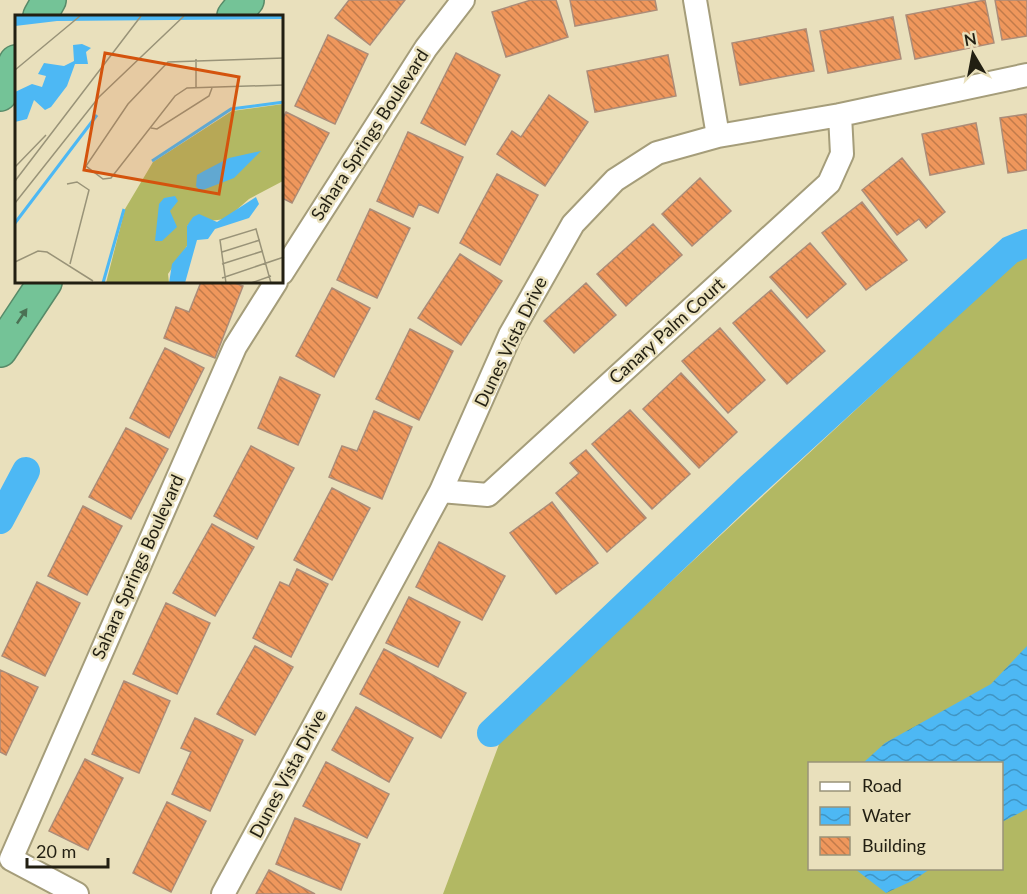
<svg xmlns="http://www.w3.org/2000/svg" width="1027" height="894" viewBox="0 0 1027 894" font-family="Lato,sans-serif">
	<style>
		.grass { fill: #b2b863; fill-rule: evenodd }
		.water { fill: url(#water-waves) }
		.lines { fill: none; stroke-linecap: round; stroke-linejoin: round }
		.canal { stroke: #4db8f4; stroke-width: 28 }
		.building { fill: url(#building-back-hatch); stroke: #ac8c78; stroke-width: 1.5 }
		.minor-casing { stroke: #a59d7a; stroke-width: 26 }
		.motorway-casing { stroke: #578a68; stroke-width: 36 }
		.minor { stroke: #fff; stroke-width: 22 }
		.motorway { stroke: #74c397; stroke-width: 33 }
		.oneway { fill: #4b7154 }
		.labels { text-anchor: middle; stroke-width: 5; stroke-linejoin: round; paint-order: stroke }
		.street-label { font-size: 18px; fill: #221f12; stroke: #e9e0bc }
		.inset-river { fill: none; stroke: #4db8f4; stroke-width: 3 }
		.inset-road { fill: none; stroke: #999378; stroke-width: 1.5 }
		.view { fill: #d4530d; fill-opacity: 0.15; stroke: #d4530d; stroke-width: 3 }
		.inset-edge { fill: none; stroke: #221f12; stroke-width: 3 }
	</style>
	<defs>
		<pattern id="water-waves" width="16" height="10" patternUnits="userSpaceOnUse" patternTransform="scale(1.5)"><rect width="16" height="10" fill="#4db8f4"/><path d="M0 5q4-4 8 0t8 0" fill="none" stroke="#4095c4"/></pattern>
		<pattern id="building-back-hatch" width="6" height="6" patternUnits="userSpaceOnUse" patternTransform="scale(1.5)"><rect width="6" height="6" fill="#ef975c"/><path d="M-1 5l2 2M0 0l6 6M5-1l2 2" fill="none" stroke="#c17b4b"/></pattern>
	</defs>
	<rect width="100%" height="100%" fill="#e9e0bc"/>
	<!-- grass -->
	<path class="grass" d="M1027,257V894H443L501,739L1015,262ZM810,764H1002V868H810Z"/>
	<!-- water -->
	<path class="water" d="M1027,646V809L1002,822V764L863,763L885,743L991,684Z
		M855,869H930L914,880L886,893Z"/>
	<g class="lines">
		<!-- canal -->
		<path class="canal" d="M0,520L26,471
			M491,733L750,487L1010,250L1027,243"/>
	</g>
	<!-- building -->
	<path class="building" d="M349,0H405L370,45L335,18Z
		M531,0H556L568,37L506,57L492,12Z
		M570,0H655L657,10L575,26Z
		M985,0L994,43L915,59L906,15Z
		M995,0H1027V36L1002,40Z
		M893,17L901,59L828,73L820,31Z
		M806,29L814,71L740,85L732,43Z
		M328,35L368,54L335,124L295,106Z
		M456,53L500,75L465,145L421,123Z
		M668,55L676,96L595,112L587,71Z
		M549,95L588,122L545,186L497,154L512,131L521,137Z
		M286,112L329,133L292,203L282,198V120Z
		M1027,114V170L1008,173L1000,118Z
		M976,123L984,164L930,175L922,134Z
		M408,132L463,157L438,213L419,204L413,217L377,201Z
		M902,158L945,212L926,228L919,219L897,235L862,190Z
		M497,174L538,195L500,265L460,243Z
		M700,178L731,211L692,246L662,214Z
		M862,202L907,260L866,290L822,233Z
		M370,209L410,228L377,298L337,280Z
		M653,224L682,255L626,306L597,274Z
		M810,243L846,284L807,318L770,277Z
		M460,254L502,281L461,345L418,318Z
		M201,282H232L243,286L215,358L164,338L176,307L189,312Z
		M586,283L616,315L574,353L544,321Z
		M332,288L370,308L334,377L296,356Z
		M771,290L825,351L787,384L733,323Z
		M720,328L765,380L728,413L682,361Z
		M410,329L453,351L419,420L376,399Z
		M165,348L204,368L169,438L130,418Z
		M681,373L737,432L699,468L643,409Z
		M280,377L320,395L298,445L258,428Z
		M630,410L690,474L652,509L592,444Z
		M374,411L412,427L382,499L329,477L342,446L357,451Z
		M126,428L168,449L131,519L89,497Z
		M251,446L294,468L257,539L214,516Z
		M586,450L646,518L607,552L556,493L579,473L570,463Z
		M332,488L370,508L332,580L294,560Z
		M552,502L598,563L556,594L510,533Z
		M83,506L122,526L87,595L48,576Z
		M212,524L254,547L215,616L173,593Z
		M439,542L505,576L482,620L416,587Z
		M297,569L328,584L291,657L253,638L280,582L289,586Z
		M37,582L80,603L45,676L2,656Z
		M409,597L460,622L438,667L386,643Z
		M166,603L210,623L177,694L133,674Z
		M255,646L293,667L255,735L217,714Z
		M384,649L466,693L441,738L360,694Z
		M0,670L38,687L6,755L0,752Z
		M124,681L170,701L139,773L92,754Z
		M356,707L413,738L389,782L332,750Z
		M195,718L243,740L210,811L172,794L191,752L181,748Z
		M85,759L123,778L88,850L49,831Z
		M326,762L389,794L367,838L303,806Z
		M167,802L206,821L171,892L133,873Z
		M295,818L360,844L341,890L276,864Z
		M269,870L315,894H256Z"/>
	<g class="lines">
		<!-- minor casing -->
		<g class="minor-casing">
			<path id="minor" d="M695,0L718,136
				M282,273L426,48L463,0
				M441,491L488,495L829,183L842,154L840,115
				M77,894L11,859L235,347L276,282
				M223,894L441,491L510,335L573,224L615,180L657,153L718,136L840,115L1027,75"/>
		</g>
		<!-- motorway casing -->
		<g class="motorway-casing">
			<path id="motorway" d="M40,16L49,0
				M234,16L247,0
				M0,94L16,62
				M0,350L45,282"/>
		</g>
		<!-- minor -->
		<use href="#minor" class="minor"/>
		<!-- motorway -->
		<use href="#motorway" class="motorway"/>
	</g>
	<!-- one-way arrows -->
	<defs><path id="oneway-solid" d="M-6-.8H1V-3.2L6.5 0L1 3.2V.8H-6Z" transform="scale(1.5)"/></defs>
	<use class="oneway" href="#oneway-solid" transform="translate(22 316) rotate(-56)"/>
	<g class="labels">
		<!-- street labels -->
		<g class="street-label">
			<text transform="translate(370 135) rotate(-57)" y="6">Sahara Springs Boulevard</text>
			<text transform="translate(667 331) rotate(-42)" y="6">Canary Palm Court</text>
			<text transform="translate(511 342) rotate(-64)" y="6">Dunes Vista Drive</text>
			<text transform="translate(138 567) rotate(-66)" y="6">Sahara Springs Boulevard</text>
			<text transform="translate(288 774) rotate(-62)" y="6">Dunes Vista Drive</text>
		</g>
	</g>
	<!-- overview -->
	<g transform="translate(15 15)">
		<rect width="268" height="268" fill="#e9e0bc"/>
		<path d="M268,89V166L234,184L211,204L194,206L187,201L172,211V231L153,259L154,268H91L110,194L138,147L217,96Z" fill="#b2b863"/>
		<path d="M0,1H268L269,4L42,6L0,11ZM67,29L76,33L71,37L73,49H60L52,71L36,92L30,95L19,85L12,104L0,107V77L17,69L27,72L31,61L23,59L29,48L49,51L59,46L58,30ZM246,136L219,163L185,176L181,171L182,160L189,156L214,143ZM160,181L163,186L155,196L162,212L147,226H140L144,189L149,183ZM241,182L244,189L234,203L200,214L193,224L182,225L170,268H154L157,249L172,231V211L178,202L184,199L202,207Z" fill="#4db8f4"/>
		<path class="inset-river" d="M137,146L216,94L269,87M0,208L82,100M88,268L109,194"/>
		<path class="inset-road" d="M269,43L153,47L113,89L71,151L88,164L96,163L160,81L172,73L269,70M0,55L65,1M181,73V44M136,113L142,114L194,81L197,73M0,152L31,120M0,166L126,1M52,169L62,167L74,175L55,249M0,188L84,82L169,1M207,237L245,225M0,247L23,236L32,237L78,266M207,249L248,236M207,263L269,242M211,268L205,225L241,214L256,268M236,268L256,261"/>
		<path class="view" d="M90,38L224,62L204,179L69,155Z"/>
		<rect width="268" height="268" class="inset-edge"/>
	</g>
	<!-- legend -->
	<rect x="808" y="762" width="195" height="108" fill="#e9e0bc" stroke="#999378" stroke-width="1.5"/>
	<rect x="820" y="782" width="30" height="9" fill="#ffffff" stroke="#999378" stroke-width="1.5"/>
	<text x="862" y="792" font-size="18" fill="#221f12">Road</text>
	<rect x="820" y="807" width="30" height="18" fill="url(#water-waves)" stroke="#999378" stroke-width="1.5"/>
	<text x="862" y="822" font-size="18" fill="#221f12">Water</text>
	<rect x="820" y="837" width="30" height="18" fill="url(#building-back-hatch)" stroke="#999378" stroke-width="1.5"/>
	<text x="862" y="852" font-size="18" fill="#221f12">Building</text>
	<!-- north arrow -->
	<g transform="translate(973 54) rotate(350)" stroke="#e9e0bc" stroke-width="4.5" paint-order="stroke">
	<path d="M0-4.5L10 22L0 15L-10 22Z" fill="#221f12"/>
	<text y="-9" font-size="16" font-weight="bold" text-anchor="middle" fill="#221f12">N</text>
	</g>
	<!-- scale -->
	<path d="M27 858v9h81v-9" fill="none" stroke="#221f12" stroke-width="3"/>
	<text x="36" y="858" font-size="18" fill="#221f12" stroke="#e9e0bc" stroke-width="4.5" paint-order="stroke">20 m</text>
</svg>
